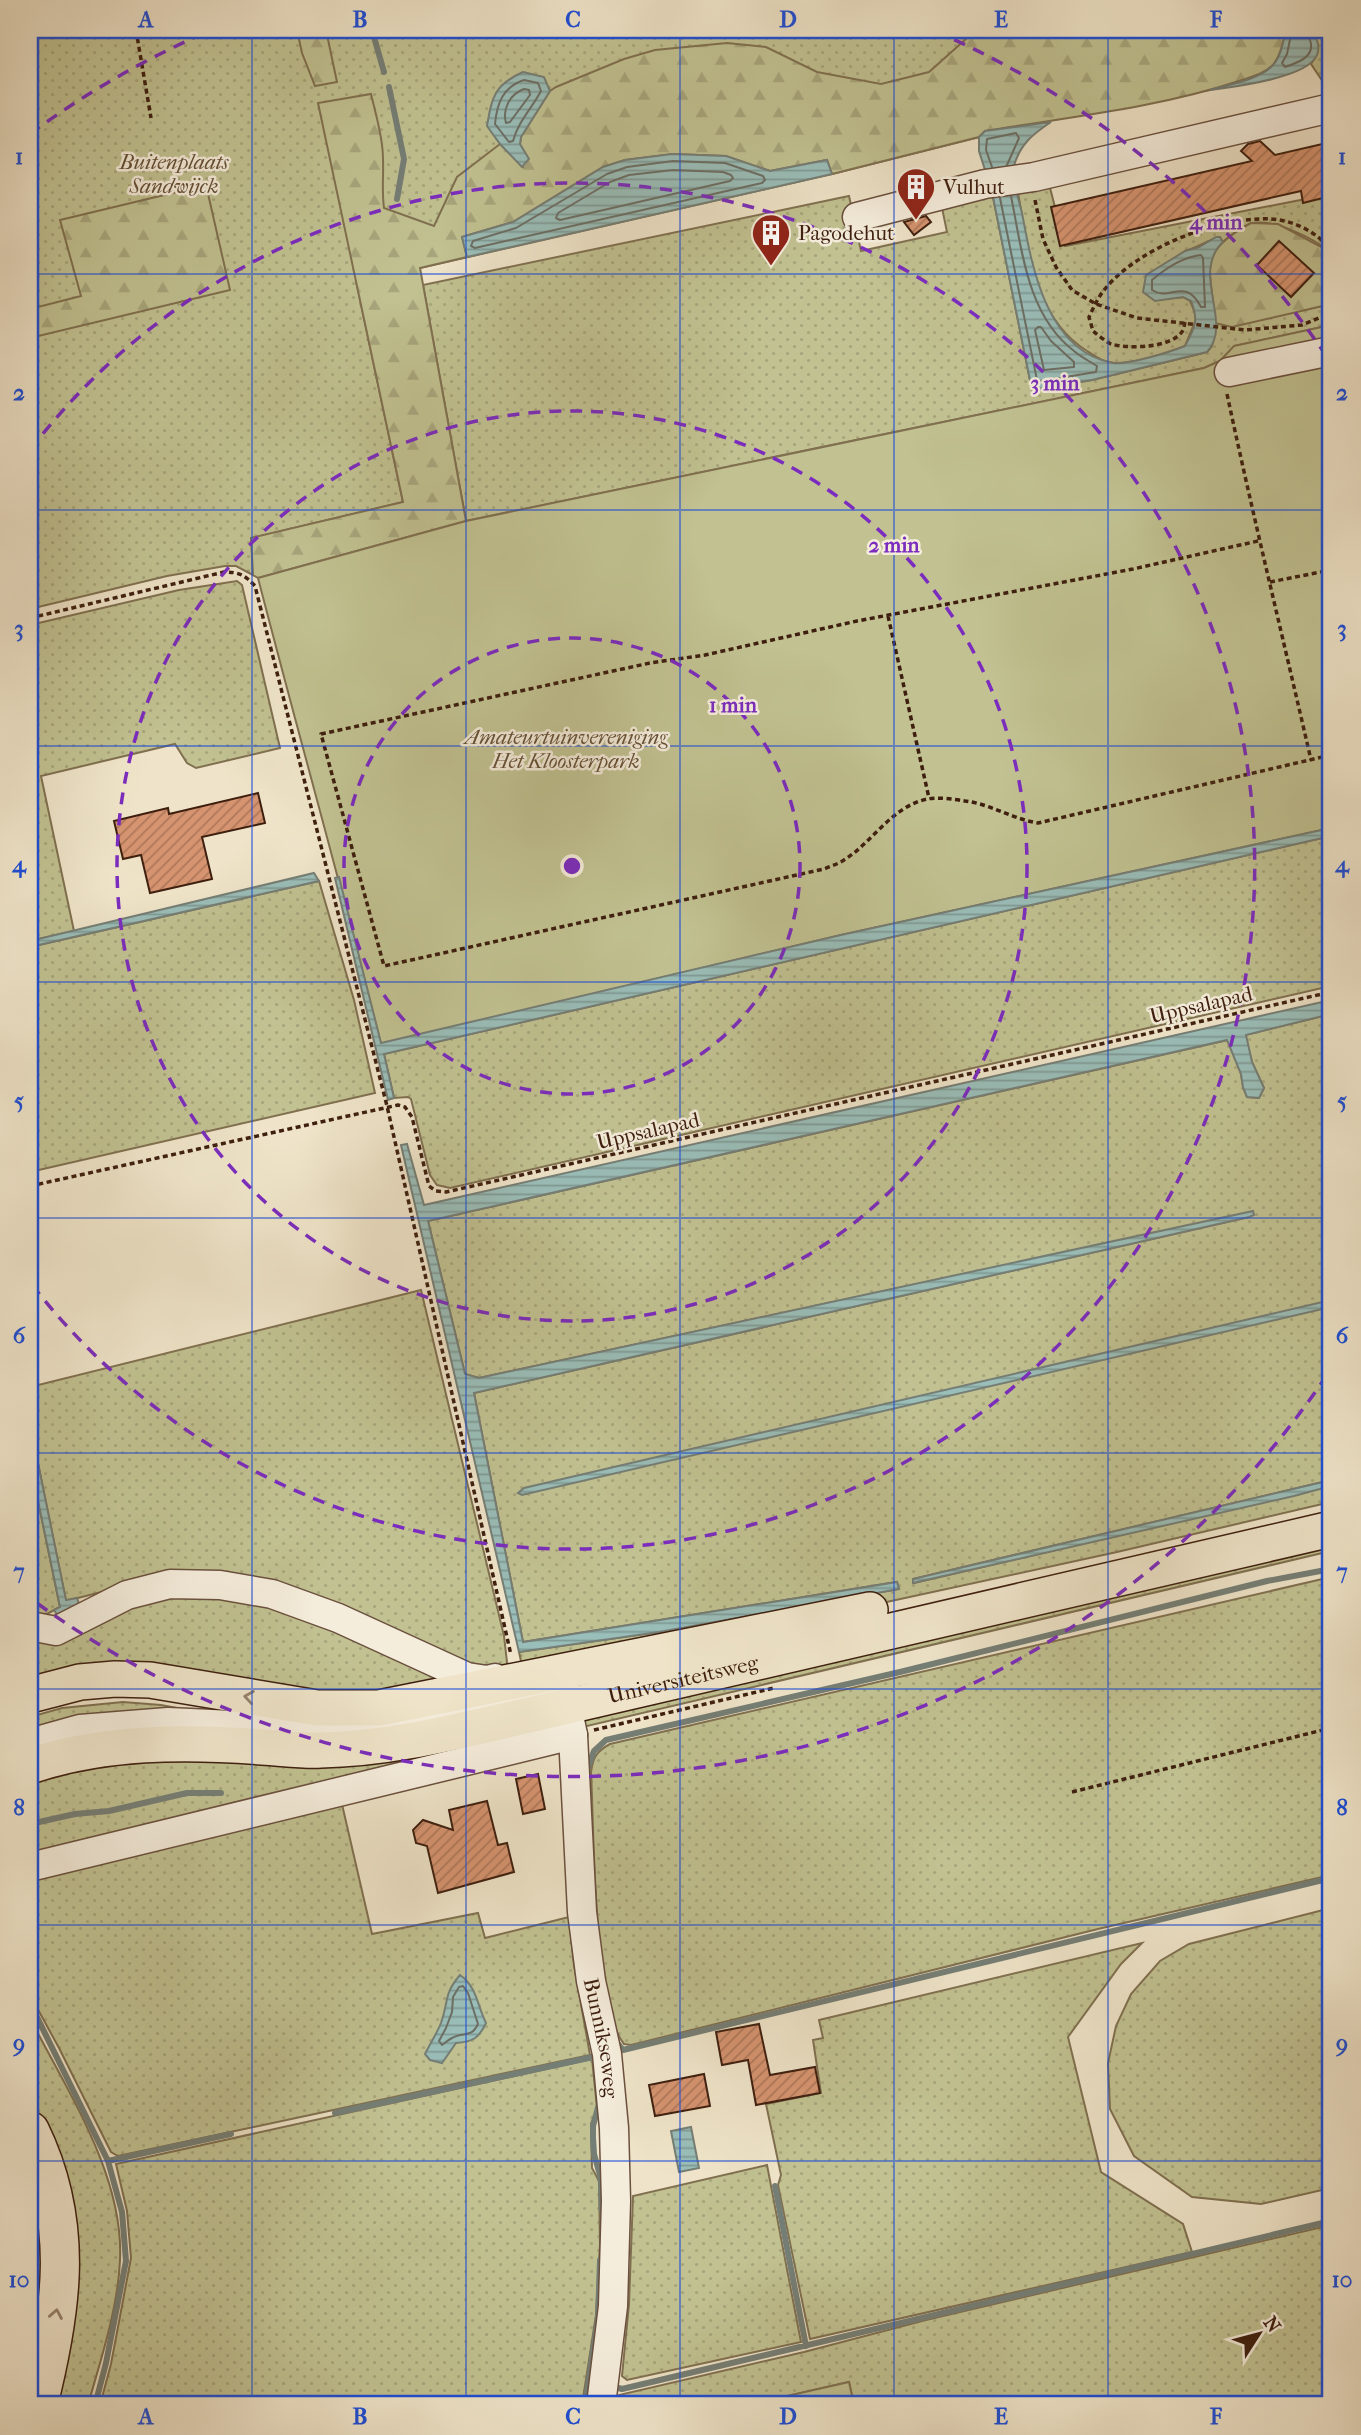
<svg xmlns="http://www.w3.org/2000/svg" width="1361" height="2435" viewBox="0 0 1361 2435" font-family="'IM FELL French Canon',serif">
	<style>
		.grass { fill: url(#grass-dots); stroke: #807050; stroke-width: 2 }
		.forest { fill: url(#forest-firs); stroke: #807050; stroke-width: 2 }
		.garden { fill: #c1c191; stroke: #807050; stroke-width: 2 }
		.water { fill: url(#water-rules); stroke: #757e75; stroke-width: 2 }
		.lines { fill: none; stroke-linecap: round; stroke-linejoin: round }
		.shore { stroke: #6c6e64; stroke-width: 2 }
		.stream { stroke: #757e75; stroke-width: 6 }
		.building { fill: url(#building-hatch); stroke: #3e1f0f; stroke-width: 2 }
		.minor-casing { stroke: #6a503e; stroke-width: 31 }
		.major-casing { stroke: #3e1f0f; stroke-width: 38 }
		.highway-casing { stroke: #3e1f0f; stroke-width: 41 }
		.path { stroke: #3e1f0f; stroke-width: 3.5; stroke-dasharray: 5 3.5; stroke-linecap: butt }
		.minor { stroke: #f5eddc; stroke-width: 28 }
		.major { stroke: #efe4c9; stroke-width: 35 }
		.highway { stroke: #efe4c9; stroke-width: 38 }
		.oneway { stroke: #96826c }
		.grid { fill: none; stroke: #1d4ed8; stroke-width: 2; stroke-opacity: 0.55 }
		.ring { fill: none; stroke: #7b2cbf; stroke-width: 3.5; stroke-dasharray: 12 9 }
		.labels { text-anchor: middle; stroke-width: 5; stroke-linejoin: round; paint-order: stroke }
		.park-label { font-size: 21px; font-style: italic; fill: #655036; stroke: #f5eddc }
		.poi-label { font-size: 21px; fill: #3e1f0f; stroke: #f5eddc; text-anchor: start }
		.street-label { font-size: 21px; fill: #3e1f0f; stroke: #f5eddc }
		.centre { fill: #7b2cbf; stroke: #f5eddc; stroke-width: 3.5 }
		.ring-label { font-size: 21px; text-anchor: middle; font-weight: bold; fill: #7b2cbf; stroke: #f5eddc; stroke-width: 5; stroke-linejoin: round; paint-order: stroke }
		.neatline { fill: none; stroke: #1d4ed8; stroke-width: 2.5 }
		.grid-label { font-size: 23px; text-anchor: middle; font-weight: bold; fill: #1d4ed8 }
	</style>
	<defs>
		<pattern id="grass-dots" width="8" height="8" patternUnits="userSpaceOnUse" patternTransform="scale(1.75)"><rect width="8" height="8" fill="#c1c191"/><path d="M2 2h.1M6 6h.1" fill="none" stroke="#a7a57c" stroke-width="1.8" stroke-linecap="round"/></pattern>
		<pattern id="forest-firs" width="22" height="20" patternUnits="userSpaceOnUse" patternTransform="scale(1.75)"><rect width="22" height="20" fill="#c1c191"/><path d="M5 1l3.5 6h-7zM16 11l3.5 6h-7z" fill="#a7a57c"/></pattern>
		<pattern id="water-rules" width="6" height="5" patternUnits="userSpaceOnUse" patternTransform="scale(1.75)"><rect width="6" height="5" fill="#9abeb9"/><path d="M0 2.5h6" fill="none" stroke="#7f9a95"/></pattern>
		<pattern id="building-hatch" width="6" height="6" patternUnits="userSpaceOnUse" patternTransform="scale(1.75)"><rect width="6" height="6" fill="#d69470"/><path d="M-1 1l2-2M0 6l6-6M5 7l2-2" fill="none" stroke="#af785a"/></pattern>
	</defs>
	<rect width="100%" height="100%" fill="#efe4c9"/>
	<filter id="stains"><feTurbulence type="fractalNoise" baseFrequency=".00286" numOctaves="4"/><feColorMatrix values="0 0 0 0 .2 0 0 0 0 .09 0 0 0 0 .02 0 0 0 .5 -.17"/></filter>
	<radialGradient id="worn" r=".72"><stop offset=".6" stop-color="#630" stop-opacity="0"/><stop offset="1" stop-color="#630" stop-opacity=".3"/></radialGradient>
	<!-- grass -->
	<path class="grass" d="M30,30H1286L1210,90L985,131L979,137L832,174L420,268L356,281L403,502L252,538L253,575L236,566H225L167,576L30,609Z
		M1311,30H1331V94L1311,64C1320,50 1319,43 1311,30Z
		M1048,180L1065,246L1331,194V253C1315,239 1272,217 1250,224C1240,227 1231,235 1223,242L1220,238C1211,238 1197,248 1185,251L1173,298L1183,297L1190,301L1197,317L1185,346C1167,353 1137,363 1117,363C1106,364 1096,357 1087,351C1032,317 1028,245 1017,187Z
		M992,192L1032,390L1092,380L1207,352L1212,346L1215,323L1233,326L1331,304V325L1235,346L1220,361L1204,368L466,521L423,285L849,196L861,251L947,232L941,203Z
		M237,581L242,585L280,748L196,768L187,763L175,744L41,776L74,931L30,941V625L179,590Z
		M1331,836V986L450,1188L437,1185L430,1175L411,1099L408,1097L394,1098L384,1054Z
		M319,881L354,1000L375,1093L30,1172V947Z
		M1331,1014V1480L913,1579L914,1583L1331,1486V1502L1117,1552L822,1616L523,1670L519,1652L659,1632L899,1589L897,1582L523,1642L474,1393L1249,1217L1253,1215V1212L479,1378L465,1374L428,1221L1228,1040L1241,1074L1243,1087L1247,1097L1259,1098L1264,1088L1252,1062L1245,1035Z
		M421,1290L504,1636L508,1671L493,1673L339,1609L125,1586L66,1601L30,1424V1387Z
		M30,1462L60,1607L30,1623Z
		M1331,1534V1551L583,1727L586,1717Z
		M1331,1577V1875L1098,1929L631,2045L624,2044C593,2007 594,1827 591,1772C593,1757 597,1751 610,1744Z
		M196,1593L284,1608L450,1677L383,1696L30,1681V1639L131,1604Z
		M123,1702L161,1705L219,1716L30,1737V1717L62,1708Z
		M554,1725L30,1858V1782L132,1759Z
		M341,1800L372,1934L478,1913L485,1938L569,1917L574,1965L590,2055L118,2156L111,2152L59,2048L30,1995V1876Z
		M1331,1908V2188L1261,2204L1192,2197L1134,2156L1110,2109L1108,2063L1116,2026L1131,1994L1160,1961L1189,1944Z
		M1142,1943L1121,1964L1068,2037L1101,2172L1183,2224L1192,2252L810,2339L778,2185L781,2175L766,2104L821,2093L813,2040L823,2038L819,2020Z
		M30,2018C67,2091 124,2175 120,2260C118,2309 101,2358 88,2405H54L56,2153L30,2095Z
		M592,2059L597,2108L591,2124L592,2168L599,2181L600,2244L596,2315L582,2405H100L111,2364L131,2258L127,2211L116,2164Z
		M30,2164L50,2245L30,2404Z
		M767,2165L801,2342L627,2380L622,2376L629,2304L633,2196Z
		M1331,2225V2405H854L849,2382L748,2405H615L619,2395L804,2352L926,2320Z"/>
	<!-- forest -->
	<path class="forest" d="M297,30H326L337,82L315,86L302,53Z
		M976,30H1286C1283,42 1281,55 1273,65C1264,74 1250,77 1239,81C1157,108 1069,117 985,131L979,137L832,174L827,160L770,171L726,156L673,154L625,160L603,167L513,222L462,237L467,257L420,268L466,521L258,578L253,575L251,538L403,502L318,103L371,94C375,111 380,128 382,145C385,166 381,186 384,208L434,226L457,177L500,144L523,166L520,144L521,137L550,91L556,87L624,59L655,50L727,43L766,47L817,72L881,84L929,72Z
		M206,185L230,290L30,338V309L81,296L60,220Z
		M1251,223L1278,224L1329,251L1331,253V304L1232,327L1215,323C1212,268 1194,254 1251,223Z"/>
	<!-- garden -->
	<path class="garden" d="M1331,325V828L841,935L381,1044C342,888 298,733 258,578L466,521L1204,368L1220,361L1234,346Z
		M849,2382L854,2405H748Z"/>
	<!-- water -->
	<path class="water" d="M1286,30H1311C1316,38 1321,45 1317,55C1308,78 1233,87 1210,90C1229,84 1258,80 1272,66C1281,57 1283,42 1286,30Z
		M523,72L544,77L550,91L521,137L520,144L529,159L522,167L500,144L487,126C492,97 494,85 523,72Z
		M1051,122C1033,134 1020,144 1014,166C1011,178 1019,200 1022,213C1032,266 1046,351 1113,363C1128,365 1170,352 1185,346C1195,327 1199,321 1191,301L1183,297L1155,301L1143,292L1146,275L1185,251L1199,247L1216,237H1220L1223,242C1190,273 1234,323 1207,352L1092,380L1032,390L992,192L979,151V137L985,131Z
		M672,154L726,156L770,171L827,160L832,174L467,257L462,237L513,222L603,167L625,160Z
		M1331,828V836L384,1054L394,1098L388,1100L335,878L339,877L381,1043L841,935Z
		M314,873L319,881L30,947V941Z
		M1331,1000V1014L1246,1035L1252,1062L1264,1088L1259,1098L1247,1097L1243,1087L1241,1074L1227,1040L428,1221L465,1374L479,1378L1253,1211L1254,1215L1249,1217L474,1393L523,1642L897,1582L899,1589L659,1632L519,1652L401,1145L407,1144L424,1205Z
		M1331,1300V1307L522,1495L518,1493L524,1488Z
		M30,1424L66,1600L77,1598L80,1607L59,1618L54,1610L60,1607L30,1462Z
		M1331,1480V1486L1294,1496L913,1583V1579Z
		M460,1975C477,1987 477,2005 486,2023C479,2038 473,2042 456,2043L442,2063L430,2060L425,2054C430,2044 437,2033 441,2023C449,2001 443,1995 460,1975Z
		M691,2127L699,2168L679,2172L671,2131Z"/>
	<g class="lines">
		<!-- shore -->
		<path class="shore" d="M1292,30L1287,54L1282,63L1285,67C1297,63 1316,57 1310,40C1308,37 1306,34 1305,30
			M524,80L538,83L541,91C532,108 518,122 513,141L509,142L495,124C497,103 503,87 524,80Z
			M524,89L529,90L530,95L510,122L506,123C502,109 510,94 524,89Z
			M673,161L725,163L763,176L765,180L762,183L475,248L471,246L473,241L516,228L607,174L627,167Z
			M992,167L986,150L987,139L1016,133L1019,138L1007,165
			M673,170L723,172L731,175L733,178L730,181L560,220L556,218L558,213L610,182L629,175Z
			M1000,198L1037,380L1041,381L1096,372L1097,366C1089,361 1081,357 1074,351C1027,315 1022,250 1011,196
			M1201,255L1203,258L1205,307H1201C1185,276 1170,302 1152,290V280C1166,268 1184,257 1201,255Z
			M1038,327H1041L1051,341L1074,362V367L1044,370L1035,330Z
			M463,1986L468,1993L478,2024C471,2039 463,2031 452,2038C448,2040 445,2043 442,2045L439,2041L446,2028L452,2012L453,1997L459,1987Z"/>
		<!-- stream -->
		<path class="stream" d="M372,30L384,72
			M389,87L404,159L397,199
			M587,1770L594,1751L606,1740L900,1672L1267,1581L1331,1569
			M30,1824L75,1814L109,1811L187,1793H221
			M30,2003L108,2161L122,2212L126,2261L106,2363L95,2405
			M615,2040L623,2050L1331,1878
			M599,2104L593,2126V2137L594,2154L601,2179L602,2210
			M335,2113L593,2057
			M108,2161L231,2134
			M775,2186L806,2346
			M614,2382L615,2387L622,2389L1331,2221
			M585,2405L598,2318L600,2260"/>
	</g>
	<!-- building -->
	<path class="building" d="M1260,141L1275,155L1331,142V196L1303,203L1301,191L1060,246L1051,207L1252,161L1241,151L1248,144Z
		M926,216L931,222L914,235L904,222Z
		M1279,241L1314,273L1291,297L1257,265Z
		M258,793L265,823L202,837L212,879L150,893L141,855L123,859L114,821L168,808L169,814Z
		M538,1774L545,1809L523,1814L516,1779Z
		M487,1801L498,1845L507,1843L514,1872L438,1893L427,1846L416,1843L413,1830L423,1820L453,1830L449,1810Z
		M759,2024L770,2075L815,2067L820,2093L756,2105L748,2060L722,2065L716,2032Z
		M704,2074L710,2106L655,2116L649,2085Z"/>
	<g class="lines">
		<!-- minor casing -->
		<g class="minor-casing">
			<g id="minor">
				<path d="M857,217L985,184L1034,177L1331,108"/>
				<path d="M1229,372L1331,351"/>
				<path d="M30,1626L56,1631L127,1595L170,1584L220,1585L272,1594L338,1618L467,1677L487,1680L495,1678"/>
				<path id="s1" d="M563,1686L573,1735L582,1912L591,1981L607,2054L614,2128L616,2201L613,2306L601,2405"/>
				<path d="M30,1743L80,1729L168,1722L301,1728H344L432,1715L561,1692"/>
				<path d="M30,1867L573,1735"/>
			</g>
		</g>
		<!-- major casing -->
		<g class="major-casing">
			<g id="major">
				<path d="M30,1695L80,1682L115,1679L150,1680L317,1708H379L870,1610"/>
				<path id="s2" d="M30,1766C104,1741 185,1741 262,1747C282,1748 301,1751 321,1750C390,1749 458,1731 525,1716L1331,1529"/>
			</g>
		</g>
		<!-- highway casing -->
		<g class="highway-casing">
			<path id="highway" d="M30,2131C75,2223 62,2310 38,2405"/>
		</g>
		<!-- path -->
		<path class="path" d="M136,30L151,118
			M1035,200L1043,239L1056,267L1072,290L1096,304L1137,318L1245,330L1302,325L1331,313
			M1185,322C1184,326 1184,330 1181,333C1169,348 1128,349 1111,344C1105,341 1098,335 1093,331L1089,317C1094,307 1098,297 1105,289C1138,248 1219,216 1271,219C1293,220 1317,232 1331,250
			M1227,394C1253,516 1283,638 1311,760
			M1258,541L1133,569L857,621L705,655L650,663L321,734L384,966L824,869C831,866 838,864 844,860C873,842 891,807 927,799C938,797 954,799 965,801C991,804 1012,819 1038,823L1331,755
			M1270,582L1331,570
			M888,616L929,798
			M30,618L224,572C239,572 245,575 255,586L387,1106L511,1655
			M30,1186L398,1105L405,1107L412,1117L429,1186L436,1191L446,1192L1331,992
			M594,1730L774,1688
			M1072,1792L1331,1728"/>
		<!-- minor -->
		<use href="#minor" class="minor"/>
		<!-- major -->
		<use href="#major" class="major"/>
		<!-- highway -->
		<use href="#highway" class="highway"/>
	</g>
	<!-- one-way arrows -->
	<defs><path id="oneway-chevron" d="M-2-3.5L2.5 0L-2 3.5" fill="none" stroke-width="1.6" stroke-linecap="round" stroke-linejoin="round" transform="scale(1.75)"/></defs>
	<g class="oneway">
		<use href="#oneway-chevron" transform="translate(249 1697) rotate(-171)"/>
		<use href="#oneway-chevron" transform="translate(56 2314) rotate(-80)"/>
	</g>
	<!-- grid -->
	<path class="grid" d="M252,30V2405M466,30V2405M680,30V2405M894,30V2405M1108,30V2405M30,274H1331M30,510H1331M30,746H1331M30,982H1331M30,1218H1331M30,1453H1331M30,1689H1331M30,1925H1331M30,2161H1331"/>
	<!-- distance rings -->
	<g class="ring">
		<circle cx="572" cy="866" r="228"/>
		<circle cx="572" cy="866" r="455"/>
		<path d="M30 450A683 683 0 1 1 30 1282"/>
		<path d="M1327 1375A911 911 0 0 1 30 1598M30 134A911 911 0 0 1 209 31M935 31A911 911 0 0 1 1327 357"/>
	</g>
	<!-- icons -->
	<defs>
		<g id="building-pin" transform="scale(2.0125)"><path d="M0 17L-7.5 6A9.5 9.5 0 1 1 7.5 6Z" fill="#8f2418" stroke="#f5eddc"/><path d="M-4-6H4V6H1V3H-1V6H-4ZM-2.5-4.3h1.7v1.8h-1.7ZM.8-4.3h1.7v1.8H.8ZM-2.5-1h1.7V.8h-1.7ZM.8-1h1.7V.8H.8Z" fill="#fff"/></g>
	</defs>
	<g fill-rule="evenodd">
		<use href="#building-pin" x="916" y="187"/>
		<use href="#building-pin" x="771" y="233"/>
	</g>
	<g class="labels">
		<!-- park labels -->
		<g class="park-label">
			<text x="174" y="169">Buitenplaats<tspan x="174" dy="24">Sandwijck</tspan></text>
			<text x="566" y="744">Amateurtuinvereniging<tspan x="566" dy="24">Het Kloosterpark</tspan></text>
		</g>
		<!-- poi labels -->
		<g class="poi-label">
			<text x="943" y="194">Vulhut</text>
			<text x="798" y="240">Pagodehut</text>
		</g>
		<!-- street labels -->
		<g class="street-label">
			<text transform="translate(1201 1005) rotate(-13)" y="7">Uppsalapad</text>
			<text transform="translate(648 1131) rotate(-13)" y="7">Uppsalapad</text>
			<text dy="7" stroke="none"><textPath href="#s2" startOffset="663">Universiteitsweg</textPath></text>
			<text dy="7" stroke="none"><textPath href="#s1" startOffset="355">Bunnikseweg</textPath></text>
		</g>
	</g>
	<circle cx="572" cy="866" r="10" class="centre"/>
	<g class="ring-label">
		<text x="1216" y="229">4 min</text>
		<text x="1055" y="390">3 min</text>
		<text x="894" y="552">2 min</text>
		<text x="733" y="712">1 min</text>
	</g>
	<!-- margin -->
	<rect width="1361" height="2435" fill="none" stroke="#efe4c9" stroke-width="77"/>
	<!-- north arrow -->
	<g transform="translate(1259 2334) rotate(54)" stroke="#f5eddc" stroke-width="5" paint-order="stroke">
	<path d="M0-5L12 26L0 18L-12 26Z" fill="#3e1f0f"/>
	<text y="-10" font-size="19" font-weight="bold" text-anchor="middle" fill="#3e1f0f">N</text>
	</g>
	<rect x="38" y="38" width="1284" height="2358" class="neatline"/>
	<g class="grid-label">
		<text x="146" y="27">A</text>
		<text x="360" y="27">B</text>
		<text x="573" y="27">C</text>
		<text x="788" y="27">D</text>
		<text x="1001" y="27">E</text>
		<text x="1216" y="27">F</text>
		<text x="19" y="164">1</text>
		<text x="1342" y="164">1</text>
		<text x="19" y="400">2</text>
		<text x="1342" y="400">2</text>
		<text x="19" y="636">3</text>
		<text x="1342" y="636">3</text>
		<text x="19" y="872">4</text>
		<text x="1342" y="872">4</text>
		<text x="19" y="1108">5</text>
		<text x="1342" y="1108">5</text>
		<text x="19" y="1343">6</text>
		<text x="1342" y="1343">6</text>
		<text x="19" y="1579">7</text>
		<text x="1342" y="1579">7</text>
		<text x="19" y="1815">8</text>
		<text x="1342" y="1815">8</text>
		<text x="19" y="2051">9</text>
		<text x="1342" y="2051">9</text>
		<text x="19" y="2287">10</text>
		<text x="1342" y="2287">10</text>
		<text x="146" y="2424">A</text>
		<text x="360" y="2424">B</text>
		<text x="573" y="2424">C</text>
		<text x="788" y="2424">D</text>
		<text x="1001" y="2424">E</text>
		<text x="1216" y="2424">F</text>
	</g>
	<rect width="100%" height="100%" filter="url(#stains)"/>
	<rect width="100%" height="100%" fill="url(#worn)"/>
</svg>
